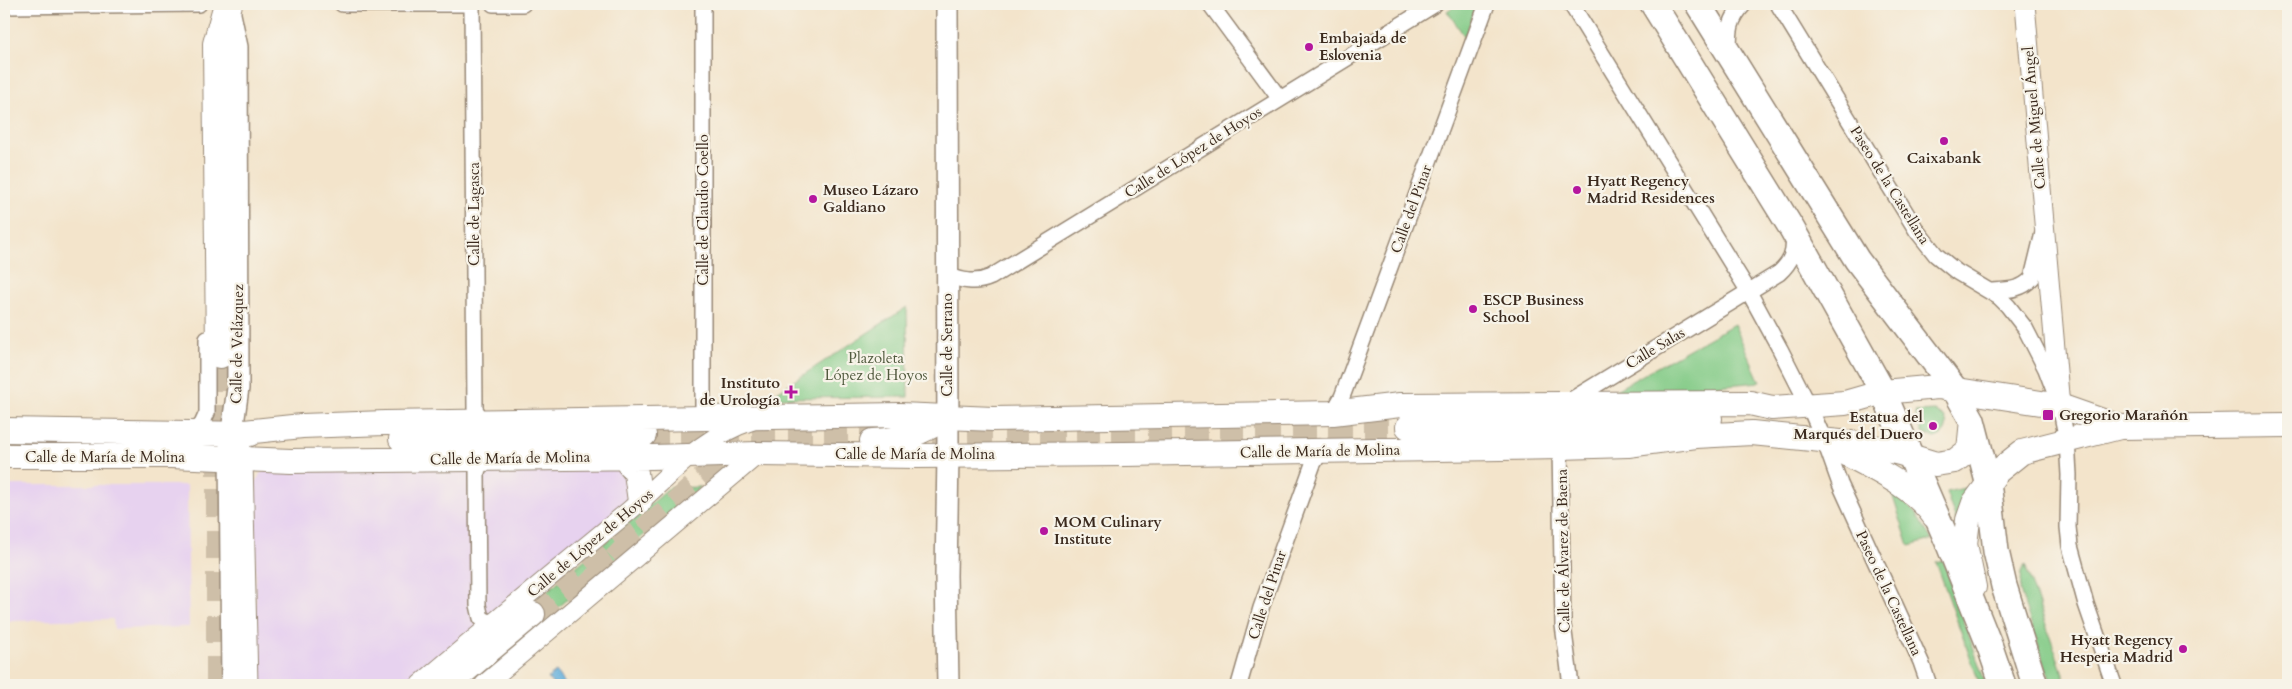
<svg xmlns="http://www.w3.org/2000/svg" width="2292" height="689" viewBox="0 0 2292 689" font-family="Cardo,serif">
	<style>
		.built { fill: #e7d2ef }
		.green { fill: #83cb87; stroke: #5f7a52 }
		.water { fill: #62aedb; stroke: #4e6c7c }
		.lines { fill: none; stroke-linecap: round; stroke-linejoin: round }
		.primary-tunnel { stroke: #cebfa8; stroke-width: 24; stroke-dasharray: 24 12; stroke-linecap: butt }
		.motorway-tunnel { stroke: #cebfa8; stroke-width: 28; stroke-dasharray: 28 14; stroke-linecap: butt }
		.minor-casing { stroke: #978774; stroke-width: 18 }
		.tertiary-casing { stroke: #978774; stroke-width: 21 }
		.secondary-casing { stroke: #978774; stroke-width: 24 }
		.primary-casing { stroke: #978774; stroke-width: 26 }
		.trunk-casing { stroke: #978774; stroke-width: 28 }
		.motorway-casing { stroke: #978774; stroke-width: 30 }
		.minor { stroke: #fff; stroke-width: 15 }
		.tertiary { stroke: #fff; stroke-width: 19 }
		.secondary { stroke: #fff; stroke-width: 21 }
		.primary { stroke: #fff; stroke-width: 24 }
		.trunk { stroke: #fff; stroke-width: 25 }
		.motorway { stroke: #fff; stroke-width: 28 }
		.poi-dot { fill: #b5179e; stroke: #f7f3e8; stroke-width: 2 }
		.labels { text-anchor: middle; stroke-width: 4.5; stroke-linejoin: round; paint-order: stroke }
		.poi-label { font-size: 15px; font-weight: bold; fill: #3b2a1e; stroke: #f7f3e8; text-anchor: start }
		.street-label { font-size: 15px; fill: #3b2a1e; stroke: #f7f3e8 }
		.park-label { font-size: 15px; fill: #515a3e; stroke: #f7f3e8 }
	</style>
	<rect width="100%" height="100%" fill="#f7f3e8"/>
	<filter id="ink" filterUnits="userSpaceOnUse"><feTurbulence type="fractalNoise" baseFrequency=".02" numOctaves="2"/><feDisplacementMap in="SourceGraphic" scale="10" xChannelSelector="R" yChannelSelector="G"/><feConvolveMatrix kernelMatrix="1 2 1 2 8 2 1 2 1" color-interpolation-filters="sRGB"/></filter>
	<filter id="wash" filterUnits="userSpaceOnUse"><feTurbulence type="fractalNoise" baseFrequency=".0096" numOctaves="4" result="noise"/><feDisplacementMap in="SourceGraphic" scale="20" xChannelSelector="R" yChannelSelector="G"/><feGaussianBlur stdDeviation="1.12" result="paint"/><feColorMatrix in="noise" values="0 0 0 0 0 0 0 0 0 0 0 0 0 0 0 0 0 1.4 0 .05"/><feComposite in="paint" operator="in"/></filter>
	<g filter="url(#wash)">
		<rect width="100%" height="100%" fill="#f3e4cb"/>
		<!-- built -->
		<path class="built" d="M618,465L636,496L413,685H257L254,486L260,474L270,469Z
			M4,485H187L189,627L114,629L113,619L4,621Z"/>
		<!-- green -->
		<path class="green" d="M1458,4H1476L1465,37L1447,11Z
			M907,307L908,397L768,398Z
			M1734,324L1760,382L1605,396Z
			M1935,411L1945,418C1949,428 1944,436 1934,438L1922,432L1915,412Z
			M701,487L554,611L541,596L670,488Z
			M1965,488L1956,521L1946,492Z
			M1896,494L1915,513L1932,540L1909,546L1893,497Z
			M1943,560L1986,685H1980L1936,562Z
			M2025,565L2067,685H2052L2020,591L2022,572Z"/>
		<!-- water -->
		<path class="water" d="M556,672L566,685H553L548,678Z"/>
	</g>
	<g filter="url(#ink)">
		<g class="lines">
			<!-- primary-tunnel -->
			<path class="primary-tunnel" d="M644,435L1408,427
				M533,614L595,563L656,521L716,467L744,451"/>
			<!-- motorway-tunnel -->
			<path class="motorway-tunnel" d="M586,591L656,521
				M220,685V354"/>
			<!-- minor casing -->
			<g class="minor-casing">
				<path id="minor" d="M342,4H464
					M472,4L475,409L482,421
					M493,4H523
					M703,4V417
					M1210,4L1280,99
					M1571,4L1749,292L1780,349L1809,406L1825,442L1840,484L1921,662L1929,685
					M1778,4L1917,231L1936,255L1957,272L1999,297L2008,306L2025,328L2046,369L2060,406L2067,440L2069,475L2068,527L2070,546L2086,604L2114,685
					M4,6L199,4
					M1729,52C1729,30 1729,20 1744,4
					M947,275C962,281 976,284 991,277L1435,4
					M1990,291C2005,290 2021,291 2032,278L2043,233
					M1568,402L1779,273C1791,262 1795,253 1793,236
					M1333,413L1342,397L1487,4
					M194,432L202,424L207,413V339
					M1560,447L1563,625L1571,685
					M482,459L477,472L478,605L481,618L493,624
					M1239,685L1261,608L1313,464L1321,451"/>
			</g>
			<!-- tertiary casing -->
			<g class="tertiary-casing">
				<path id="tertiary" d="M2025,4L2060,406
					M235,433L240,443L243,460L248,685
					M420,685C489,626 559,569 629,511C670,476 700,437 753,420
					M484,685L758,454"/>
			</g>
			<!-- secondary casing -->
			<g class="secondary-casing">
				<path id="secondary" d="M947,4L948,455L946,576L948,685
					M228,5L237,47L238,388L230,446L232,685"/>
			</g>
			<!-- primary casing -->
			<g class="primary-casing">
				<path id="primary" d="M1408,427L1615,426L1710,419
					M4,430L250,434
					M235,433L302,426L385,423L900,415L993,419L1333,413L1400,405L1750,403L1772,408L1845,403L1883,392L1938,387L2060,406L2120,427
					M401,439L644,435
					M872,441C901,441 923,433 947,417
					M1829,444C1864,465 1910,482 1934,516
					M4,456H171L291,461L652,457L758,454L918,456L1125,454L1560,447L1628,445L1696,436L1752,433L1860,444L1900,453L1936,464L1955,461L1969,450L1972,420
					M623,457L636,473L640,501
					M1974,587L1965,544L1968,520L1974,503L1997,472L2022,452L2120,427L2288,425
					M448,685L533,614"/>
			</g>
			<!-- trunk casing -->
			<g class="trunk-casing">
				<path id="trunk" d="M1653,4L1792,229L1883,392L1950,547L1990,647L2003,685
					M1698,4L1857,260L1954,388L1972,420L1988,482L1996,551L2004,586L2035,685"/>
			</g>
			<!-- motorway casing -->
			<g class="motorway-casing">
				<path id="motorway" d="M220,354L217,44L228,4"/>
			</g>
			<!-- minor -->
			<use href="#minor" class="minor"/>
			<!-- tertiary -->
			<use href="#tertiary" class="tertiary"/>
			<!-- secondary -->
			<use href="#secondary" class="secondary"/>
			<!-- primary -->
			<use href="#primary" class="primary"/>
			<!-- trunk -->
			<use href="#trunk" class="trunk"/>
			<!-- motorway -->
			<use href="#motorway" class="motorway"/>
		</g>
	</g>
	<!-- markers -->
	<g class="poi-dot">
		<circle cx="1309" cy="47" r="5"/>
		<circle cx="1944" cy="141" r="5"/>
		<circle cx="1577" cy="190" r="5"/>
		<circle cx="813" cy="199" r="5"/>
		<circle cx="1473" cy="309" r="5"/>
		<path d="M788.5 384.5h5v5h5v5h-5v5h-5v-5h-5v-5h5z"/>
		<rect x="2042" y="409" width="12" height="12" rx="2.5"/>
		<circle cx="1933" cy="426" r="5"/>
		<circle cx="1044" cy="531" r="5"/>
		<circle cx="2183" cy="649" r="5"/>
	</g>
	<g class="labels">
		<!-- poi labels -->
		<g class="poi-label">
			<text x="1319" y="43">Embajada de<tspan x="1319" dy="17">Eslovenia</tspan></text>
			<text x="1944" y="163" text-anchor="middle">Caixabank</text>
			<text x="1587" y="186">Hyatt Regency<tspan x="1587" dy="17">Madrid Residences</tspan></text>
			<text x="823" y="195">Museo Lázaro<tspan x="823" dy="17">Galdiano</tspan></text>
			<text x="1483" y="305">ESCP Business<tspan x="1483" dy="17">School</tspan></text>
			<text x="780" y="388" text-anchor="end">Instituto<tspan x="780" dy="17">de Urología</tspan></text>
			<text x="2059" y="420">Gregorio Marañón</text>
			<text x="1923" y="422" text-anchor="end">Estatua del<tspan x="1923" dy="17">Marqués del Duero</tspan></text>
			<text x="1054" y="527">MOM Culinary<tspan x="1054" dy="17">Institute</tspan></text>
			<text x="2173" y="645" text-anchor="end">Hyatt Regency<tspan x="2173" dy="17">Hesperia Madrid</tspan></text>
		</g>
		<!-- street labels -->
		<g class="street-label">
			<text transform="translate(2034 118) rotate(-95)" y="5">Calle de Miguel Ángel</text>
			<text transform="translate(1193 152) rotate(-32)" y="5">Calle de López de Hoyos</text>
			<text transform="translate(1890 185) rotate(58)" y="5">Paseo de la Castellana</text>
			<text transform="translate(1411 209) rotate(-70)" y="5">Calle del Pinar</text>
			<text transform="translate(703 210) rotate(-90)" y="5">Calle de Claudio Coello</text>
			<text transform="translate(474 214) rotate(-90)" y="5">Calle de Lagasca</text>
			<text transform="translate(237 344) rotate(-89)" y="5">Calle de Velázquez</text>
			<text transform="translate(947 345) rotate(-90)" y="5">Calle de Serrano</text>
			<text transform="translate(1655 348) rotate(-31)" y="5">Calle Salas</text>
			<text transform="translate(1320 451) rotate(-1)" y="5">Calle de María de Molina</text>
			<text x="915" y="459">Calle de María de Molina</text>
			<text x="105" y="462">Calle de María de Molina</text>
			<text transform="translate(510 458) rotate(-1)" y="5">Calle de María de Molina</text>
			<text transform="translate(590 543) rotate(-40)" y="5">Calle de López de Hoyos</text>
			<text transform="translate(1563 551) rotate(-91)" y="5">Calle de Álvarez de Baena</text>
			<text transform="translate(1889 593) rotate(65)" y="5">Paseo de la Castellana</text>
			<text transform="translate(1267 595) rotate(-72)" y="5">Calle del Pinar</text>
		</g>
		<!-- park labels -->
		<g class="park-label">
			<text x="876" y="363">Plazoleta<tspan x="876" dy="17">López de Hoyos</tspan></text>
		</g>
	</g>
	<!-- margin -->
	<rect width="2292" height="689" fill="none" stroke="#f7f3e8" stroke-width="20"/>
</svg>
